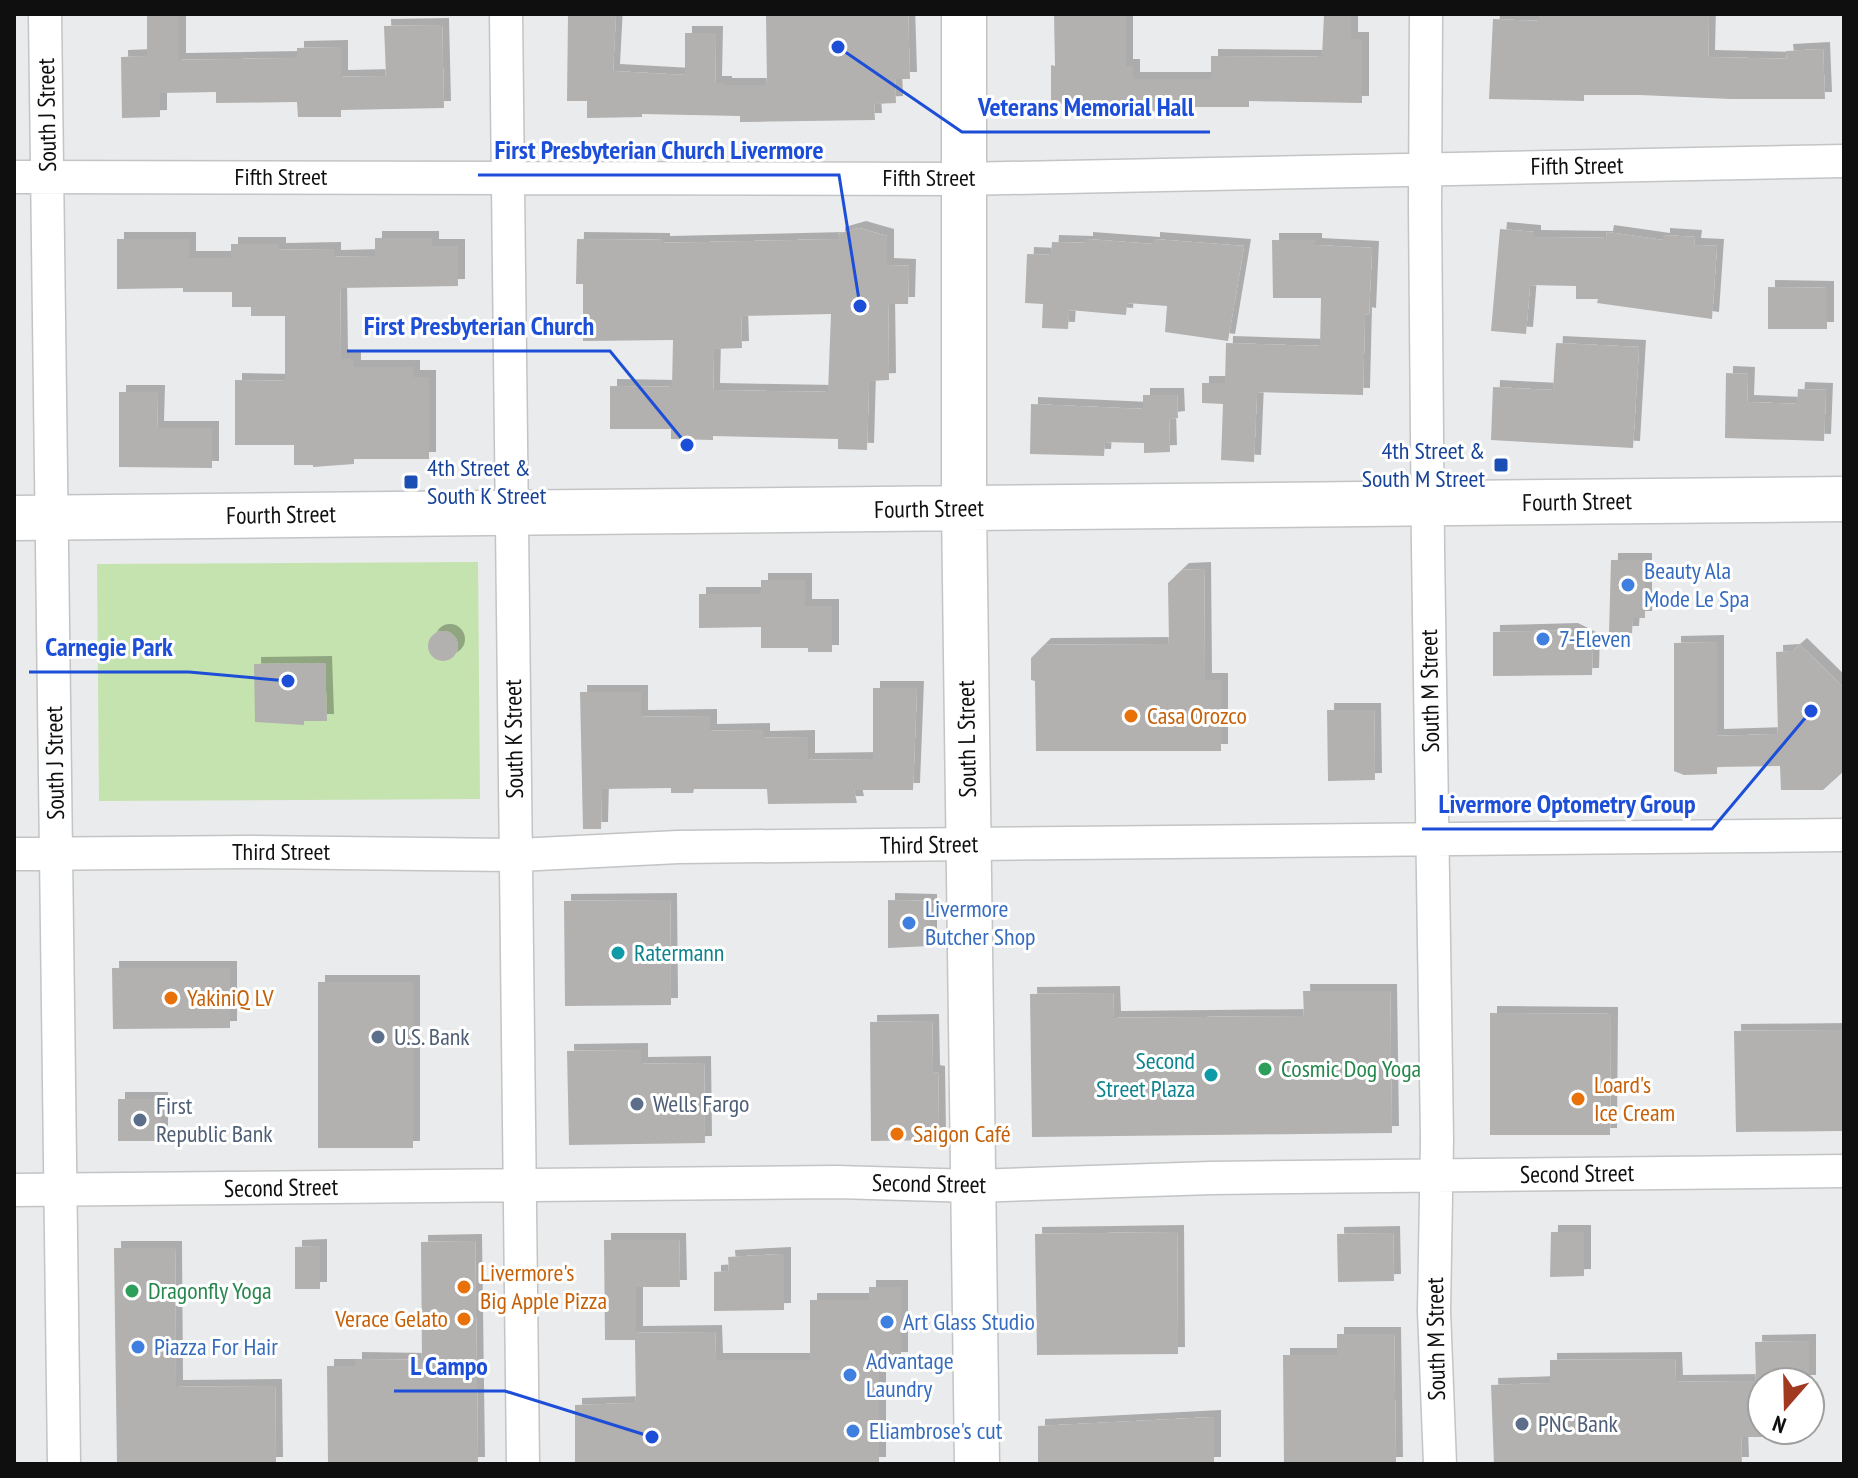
<svg xmlns="http://www.w3.org/2000/svg" width="1858" height="1478" viewBox="0 0 1858 1478" font-family="'PT Sans Narrow',sans-serif">
	<style>
		.green { fill: #c5e3ae }
		.building { fill: #b2b1b0; fill-rule: evenodd; filter: url(#shadow) }
		.lines { fill: none; stroke-linecap: round; stroke-linejoin: round }
		.street-casing { stroke: #c3c4c5; stroke-width: 35 }
		.secondary-casing { stroke: #c3c4c5; stroke-width: 47 }
		.street { stroke: #fff; stroke-width: 32 }
		.secondary { stroke: #fff; stroke-width: 44 }
		.transit-dot { fill: #1a4fb4; stroke: #fff; stroke-width: 3 }
		.shop-dot { fill: #3f7fe0; stroke: #fff; stroke-width: 3 }
		.food-dot { fill: #e8710a; stroke: #fff; stroke-width: 3 }
		.culture-dot { fill: #0f9aa8; stroke: #fff; stroke-width: 3 }
		.service-dot { fill: #5c6f8a; stroke: #fff; stroke-width: 3 }
		.leisure-dot { fill: #2e9e5b; stroke: #fff; stroke-width: 3 }
		.labels { text-anchor: middle; stroke-width: 6; stroke-linejoin: round; paint-order: stroke }
		.street-label { font-size: 24px; fill: #0f0f0f; stroke: #fff }
		.transit-label { font-size: 24px; fill: #164399; stroke: #fff; text-anchor: end }
		.shop-label { font-size: 24px; fill: #366cbe; stroke: #fff; text-anchor: start }
		.food-label { font-size: 24px; fill: #c56008; stroke: #fff; text-anchor: start }
		.culture-label { font-size: 24px; fill: #0d838f; stroke: #fff; text-anchor: start }
		.service-label { font-size: 24px; fill: #4e5e75; stroke: #fff; text-anchor: start }
		.leisure-label { font-size: 24px; fill: #27864d; stroke: #fff; text-anchor: start }
		.leader { fill: none; stroke: #1d4ed8; stroke-width: 3 }
		.callout-dot { fill: #1d4ed8; stroke: #fff; stroke-width: 3 }
		.callout-label { font-size: 26px; text-anchor: middle; font-weight: bold; fill: #1d4ed8; stroke: #fff; stroke-width: 6; stroke-linejoin: round; paint-order: stroke }
	</style>
	<defs>
		<filter id="shadow"><feDropShadow dx="7" dy="-7" stdDeviation="0" flood-color="#0004"/></filter>
	</defs>
	<rect width="100%" height="100%" fill="#eaebec"/>
	<!-- green -->
	<path class="green" d="M478,562L480,799L99,801L97,564Z"/>
	<!-- building -->
	<path class="building" d="M147,14H179V60L297,58V48L341,47V77L386,76L384,26L442,25L444,108L341,110V117H298L297,102L216,103V92L160,93V117L122,118L121,57L147,56Z
		M568,14H616L613,71L685,75V33H716L715,83H725V85H767L766,14H908L910,79H895L896,103L874,104L875,120L740,122V116L642,114V117L587,118V101H567Z
		M1054,14H1126V66H1133V79H1211V56L1322,57L1324,14H1351V39H1362V103L1249,101V107H1195V111L1072,112V104L1051,103V65L1055,66Z
		M1539,14H1709L1708,57L1787,59L1786,51L1823,49L1825,99H1730L1640,95H1584V101L1489,99L1493,19L1539,21Z
		M859,228L887,236V265L909,266L908,304H888L889,380L869,381L867,450L838,449V439L713,436V440L671,439V429H610V386L672,387L673,340L583,341V284H576L577,239L663,240V243L838,239V234ZM831,314L828,392L713,390L714,349L742,348L741,316Z
		M1500,229L1534,232V237L1606,238L1607,232L1663,240V235L1695,237L1694,245L1717,246L1712,319L1597,303L1598,299H1576V286L1530,285L1526,334L1491,331Z
		M375,238H432V246H458V286L340,288L341,359H354V367H413V377H429V459H354V464L313,467V465H294V445H235V380L285,381V316H251V307H232V292H183V288L117,289V239H189V258H231V244H279V250L334,249V257L375,256Z
		M1086,239L1153,244V239L1244,246L1228,341L1165,332L1167,306L1127,303L1126,315L1069,310L1068,329L1042,328L1043,304L1025,303L1027,254L1051,255L1052,242L1086,243Z
		M1272,240H1315V245L1372,248L1369,315L1365,314L1363,395L1257,392L1254,462L1221,460L1223,404L1202,403V383H1225L1226,343L1320,346L1321,298H1273Z
		M1768,287L1827,288V329H1768Z
		M1556,343L1639,347L1633,448L1491,440L1493,387L1553,390Z
		M1726,373L1748,374L1747,402L1797,404L1798,389L1826,390L1824,441L1725,438Z
		M119,392H158L157,428H212V468L119,467Z
		M1143,395H1177L1178,418L1169,419L1170,452L1144,453V443L1105,442L1104,456L1030,454L1031,404L1143,409Z
		M1611,560H1645V618H1633L1632,633H1609Z
		M1204,569L1205,680H1221V751H1036L1035,681L1031,680V658L1044,645L1169,644L1168,583L1182,570Z
		M761,580H805V606H832V652H808V648H761V627L699,628V594H761Z
		M1571,630L1593,641L1592,675L1493,676V632Z
		M428 646a15 15 0 1 1 30 0a15 15 0 1 1-30 0Z
		M1717,642V736L1778,734L1776,652L1793,651L1800,645L1844,688V771L1823,790H1781L1780,766L1717,767V774L1684,775L1674,771V643Z
		M325,663L327,721H304V725L255,722L254,664Z
		M873,688H917L913,790H854L857,803L768,804L767,789H694L693,793H671V788L602,789L601,829H583L580,692H641V717L710,716V731L763,730V738L808,737V760L873,759Z
		M1327,710H1374L1375,780L1328,781Z
		M670,900L671,1005L565,1006L564,901Z
		M888,900L930,901V946L888,948Z
		M112,968H230V1028L113,1029Z
		M318,982H413V1148H318Z
		M1303,991H1390L1392,1133L1032,1137L1030,994L1113,993L1114,1018L1304,1016Z
		M1490,1013L1611,1014L1610,1135H1490Z
		M932,1021L933,1072L938,1073L939,1140L871,1141L870,1022Z
		M1844,1030V1131L1736,1132L1734,1031Z
		M641,1050V1064L704,1063L705,1143L569,1145L567,1051Z
		M118,1099H161V1141H118Z
		M1177,1232L1178,1354L1037,1355L1035,1234Z
		M1551,1232H1584V1276L1550,1277Z
		M1393,1233L1394,1281L1338,1282L1337,1234Z
		M604,1240H679L680,1287H636V1333L715,1332L716,1360H810V1300H869V1287H901V1359H879V1464H575V1405L636,1403L635,1340H605Z
		M475,1241L478,1464H328L327,1366H355V1359L422,1360L421,1242Z
		M320,1246V1289H295V1247Z
		M114,1248H175L176,1387L275,1386L276,1464H117Z
		M784,1254V1310L714,1311V1272L729,1271L728,1257Z
		M1337,1334H1394L1396,1464H1284L1283,1355H1337Z
		M1809,1341V1382H1762V1437H1741L1742,1464H1494L1491,1385L1550,1383V1360L1675,1359L1676,1382L1756,1381L1755,1342Z
		M1214,1417V1464H1038V1426Z"/>
	<g class="lines">
		<!-- street casing -->
		<g class="street-casing">
			<path id="street" d="M45,14L64,1464
				M506,14L523,1464
				M1426,14L1425,208L1428,549L1437,1139L1434,1311L1440,1464
				M14,177L962,179L1844,161
				M14,854L246,852L518,855L678,847L1844,835
				M14,1190L837,1182L974,1186L1211,1178L1844,1171"/>
		</g>
		<!-- secondary casing -->
		<g class="secondary-casing">
			<path id="secondary" d="M964,14V508L977,1464
				M14,518L1844,499"/>
		</g>
		<!-- street -->
		<use href="#street" class="street"/>
		<!-- secondary -->
		<use href="#secondary" class="secondary"/>
	</g>
	<!-- markers -->
	<g class="transit-dot">
		<rect x="1493" y="457" width="16" height="16" rx="4"/>
		<rect x="403" y="474" width="16" height="16" rx="4"/>
	</g>
	<g class="shop-dot">
		<circle cx="1628" cy="585" r="8"/>
		<circle cx="1543" cy="639" r="8"/>
		<circle cx="909" cy="923" r="8"/>
		<circle cx="887" cy="1322" r="8"/>
		<circle cx="138" cy="1347" r="8"/>
		<circle cx="850" cy="1375" r="8"/>
		<circle cx="853" cy="1431" r="8"/>
	</g>
	<g class="food-dot">
		<circle cx="1131" cy="716" r="8"/>
		<circle cx="171" cy="998" r="8"/>
		<circle cx="1578" cy="1099" r="8"/>
		<circle cx="897" cy="1134" r="8"/>
		<circle cx="464" cy="1287" r="8"/>
		<circle cx="464" cy="1319" r="8"/>
	</g>
	<g class="culture-dot">
		<circle cx="618" cy="953" r="8"/>
		<circle cx="1211" cy="1075" r="8"/>
	</g>
	<g class="service-dot">
		<circle cx="378" cy="1037" r="8"/>
		<circle cx="637" cy="1104" r="8"/>
		<circle cx="140" cy="1120" r="8"/>
		<circle cx="1522" cy="1424" r="8"/>
	</g>
	<g class="leisure-dot">
		<circle cx="1265" cy="1069" r="8"/>
		<circle cx="132" cy="1291" r="8"/>
	</g>
	<g class="labels">
		<!-- street labels -->
		<g class="street-label">
			<text transform="translate(47 115) rotate(-91)" y="8">South J Street</text>
			<text transform="translate(1577 166) rotate(-1)" y="8">Fifth Street</text>
			<text x="281" y="185">Fifth Street</text>
			<text x="929" y="186">Fifth Street</text>
			<text transform="translate(1577 502) rotate(-1)" y="8">Fourth Street</text>
			<text transform="translate(929 509) rotate(-1)" y="8">Fourth Street</text>
			<text transform="translate(281 515) rotate(-1)" y="8">Fourth Street</text>
			<text transform="translate(1430 691) rotate(-91)" y="8">South M Street</text>
			<text transform="translate(514 739) rotate(-91)" y="8">South K Street</text>
			<text transform="translate(967 739) rotate(-91)" y="8">South L Street</text>
			<text transform="translate(55 763) rotate(-91)" y="8">South J Street</text>
			<text transform="translate(929 845) rotate(-1)" y="8">Third Street</text>
			<text x="281" y="860">Third Street</text>
			<text transform="translate(1577 1174) rotate(-1)" y="8">Second Street</text>
			<text transform="translate(929 1184) rotate(1)" y="8">Second Street</text>
			<text transform="translate(281 1188) rotate(-1)" y="8">Second Street</text>
			<text transform="translate(1436 1339) rotate(-91)" y="8">South M Street</text>
		</g>
		<!-- transit labels -->
		<g class="transit-label">
			<text x="1485" y="459">4th Street &amp;<tspan x="1485" dy="28">South M Street</tspan></text>
			<text x="427" y="476" text-anchor="start">4th Street &amp;<tspan x="427" dy="28">South K Street</tspan></text>
		</g>
		<!-- shop labels -->
		<g class="shop-label">
			<text x="1644" y="579">Beauty Ala<tspan x="1644" dy="28">Mode Le Spa</tspan></text>
			<text x="1559" y="647">7-Eleven</text>
			<text x="925" y="917">Livermore<tspan x="925" dy="28">Butcher Shop</tspan></text>
			<text x="903" y="1330">Art Glass Studio</text>
			<text x="154" y="1355">Piazza For Hair</text>
			<text x="866" y="1369">Advantage<tspan x="866" dy="28">Laundry</tspan></text>
			<text x="869" y="1439">Eliambrose's cut</text>
		</g>
		<!-- food labels -->
		<g class="food-label">
			<text x="1147" y="724">Casa Orozco</text>
			<text x="187" y="1006">YakiniQ LV</text>
			<text x="1594" y="1093">Loard's<tspan x="1594" dy="28">Ice Cream</tspan></text>
			<text x="913" y="1142">Saigon Café</text>
			<text x="480" y="1281">Livermore's<tspan x="480" dy="28">Big Apple Pizza</tspan></text>
			<text x="448" y="1327" text-anchor="end">Verace Gelato</text>
		</g>
		<!-- culture labels -->
		<g class="culture-label">
			<text x="634" y="961">Ratermann</text>
			<text x="1195" y="1069" text-anchor="end">Second<tspan x="1195" dy="28">Street Plaza</tspan></text>
		</g>
		<!-- service labels -->
		<g class="service-label">
			<text x="394" y="1045">U.S. Bank</text>
			<text x="653" y="1112">Wells Fargo</text>
			<text x="156" y="1114">First<tspan x="156" dy="28">Republic Bank</tspan></text>
			<text x="1538" y="1432">PNC Bank</text>
		</g>
		<!-- leisure labels -->
		<g class="leisure-label">
			<text x="1281" y="1077">Cosmic Dog Yoga</text>
			<text x="148" y="1299">Dragonfly Yoga</text>
		</g>
	</g>
	<!-- callouts -->
	<path class="leader" d="M838 47L962 132H1210M860 306L839 175H478M687 445L610 351H347M288 681L189 672H29M1811 711L1712 829H1422M652 1437L505 1391H394"/>
	<g class="callout-dot">
		<circle cx="838" cy="47" r="8"/>
		<circle cx="860" cy="306" r="8"/>
		<circle cx="687" cy="445" r="8"/>
		<circle cx="288" cy="681" r="8"/>
		<circle cx="1811" cy="711" r="8"/>
		<circle cx="652" cy="1437" r="8"/>
	</g>
	<g class="callout-label">
		<text x="1086" y="116">Veterans Memorial Hall</text>
		<text x="659" y="159">First Presbyterian Church Livermore</text>
		<text x="479" y="335">First Presbyterian Church</text>
		<text x="109" y="656">Carnegie Park</text>
		<text x="1567" y="813">Livermore Optometry Group</text>
		<text x="449" y="1375">L Campo</text>
	</g>
	<!-- border -->
	<rect width="1858" height="1478" fill="none" stroke="#0f0f0f" stroke-width="32"/>
	<!-- north arrow -->
	<g transform="translate(1786 1406) rotate(200)"><circle r="38" fill="#ffffff" stroke="#9f9f9f" stroke-width="2"/>
	<path d="M0-6L14 30L0 20L-14 30Z" fill="#a13820"/>
	<text y="-12" font-size="22" font-weight="bold" text-anchor="middle" fill="#0f0f0f">N</text>
	</g>
</svg>
